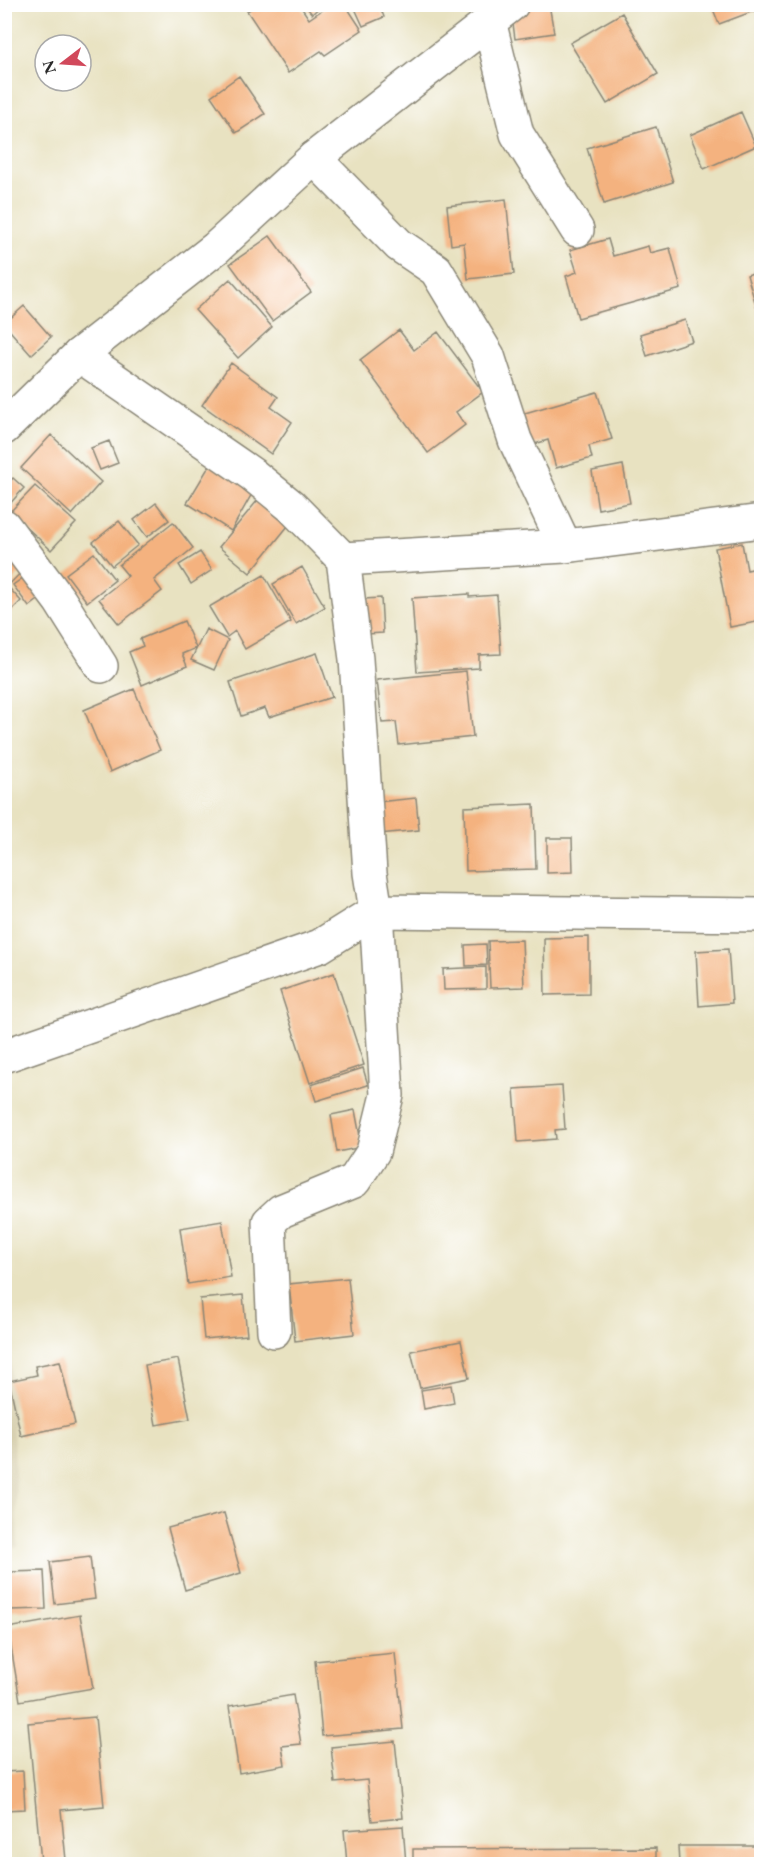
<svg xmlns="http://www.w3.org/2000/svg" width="766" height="1869" viewBox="0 0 766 1869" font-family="'EB Garamond',serif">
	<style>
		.built { fill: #d8d0b1 }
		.building { fill: #f4b27f }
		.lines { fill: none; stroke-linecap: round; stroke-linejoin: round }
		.minor-casing { stroke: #8a8676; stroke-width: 36 }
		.major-casing { stroke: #8a8676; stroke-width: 36 }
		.minor { stroke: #fff; stroke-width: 33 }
		.major { stroke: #fff; stroke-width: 33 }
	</style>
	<rect width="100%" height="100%" fill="#fff"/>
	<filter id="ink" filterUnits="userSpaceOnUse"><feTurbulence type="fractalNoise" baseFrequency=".0167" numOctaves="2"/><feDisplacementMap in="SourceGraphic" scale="12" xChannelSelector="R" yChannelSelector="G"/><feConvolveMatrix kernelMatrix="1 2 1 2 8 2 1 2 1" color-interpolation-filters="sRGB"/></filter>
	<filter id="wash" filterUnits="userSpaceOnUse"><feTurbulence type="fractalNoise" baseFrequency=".008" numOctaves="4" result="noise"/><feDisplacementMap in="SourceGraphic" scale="24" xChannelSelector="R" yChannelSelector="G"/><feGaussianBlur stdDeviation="1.35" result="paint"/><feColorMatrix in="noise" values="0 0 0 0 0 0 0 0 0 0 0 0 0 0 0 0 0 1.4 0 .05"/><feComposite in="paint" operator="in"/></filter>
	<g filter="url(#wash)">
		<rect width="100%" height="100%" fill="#e8e2c1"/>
		<!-- built -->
		<path class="built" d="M4,1301L10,1338L18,1547L5,1551Z"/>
		<g id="blocks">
			<!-- building -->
			<path class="building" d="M258,4H299L309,19L331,4H345L362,30L325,55L321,51L288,73L247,11Z
				M304,4H323L312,14Z
				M353,4H379L384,17L363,26Z
				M535,4H549L554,33L515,39L511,8Z
				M711,4H762V8L719,24Z
				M622,13L658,74L607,104L570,43Z
				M239,76L265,114L236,133L211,96Z
				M741,112L756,146L704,169L690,135Z
				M656,127L673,182L604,204L587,148Z
				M506,199L514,274L468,279L464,243L451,245L447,206Z
				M270,236L311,292L272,321L230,264Z
				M608,239L613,256L648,246L650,253L670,248L681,289L578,318L566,276L577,272L570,250Z
				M762,270V322H761L747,275Z
				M230,279L272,327L238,358L195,310Z
				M24,306L51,337L31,355L4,324Z
				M685,320L692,341L647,356L640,334Z
				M399,330L414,350L438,332L483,392L456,412L465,425L428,453L360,360Z
				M231,363L278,397L271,407L292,422L271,454L202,405Z
				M597,392L612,439L589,446L592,458L556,468L548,440L528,446L518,415Z
				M51,435L101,482L72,515L21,468Z
				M109,441L118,463L100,470L91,448Z
				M211,463L254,490L231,531L187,503Z
				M623,465L630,503L598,509L592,471Z
				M13,478L24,488L7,507L4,504V487Z
				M35,486L76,523L51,550L10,512Z
				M262,495L292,521L250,573L219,547Z
				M156,503L169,520L147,537L134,520Z
				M119,521L138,545L112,566L93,542Z
				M173,522L193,548L154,580L162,591L119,624L99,599L128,576L119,565Z
				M5,542L28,565L5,589Z
				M742,543L747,570L762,567V621L730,627L715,548Z
				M200,552L212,570L191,584L179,565Z
				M94,553L115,580L87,602L66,574Z
				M302,567L325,607L296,624L273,584Z
				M27,575L43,596L29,607L13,585Z
				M264,575L291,622L245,649L235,631L227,637L209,607Z
				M10,589L21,601L4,618V594Z
				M469,594V597L497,595L501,654L479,655V668L417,672L412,598Z
				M381,598L383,633L366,634L364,599Z
				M184,621L196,648L182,654L187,666L142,685L129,652L143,646L140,639Z
				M206,629L228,640L214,670L191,660Z
				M317,653L332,697L269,717L265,708L241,716L230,682Z
				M466,671L473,737L399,745L396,722L382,723L377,680Z
				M134,689L160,750L110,772L84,710Z
				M416,798L419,830L379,834L377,802Z
				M534,804L536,869L466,871L464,807Z
				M547,838H572L573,872L547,873Z
				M589,937V994L545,995L544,938Z
				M522,940L524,987L490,988L488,941Z
				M486,944L487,965L466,966L465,945Z
				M728,949L732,1003L699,1006L696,951Z
				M486,967V989L444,990L443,969Z
				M334,973L364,1065L310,1083L280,991Z
				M363,1068L368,1085L316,1101L311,1085Z
				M562,1086L565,1129L555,1130L556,1139L518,1142L514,1089Z
				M355,1110L362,1147L337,1152L331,1115Z
				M222,1221L231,1277L188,1284L180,1228Z
				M348,1278L354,1334L295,1341L289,1284Z
				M243,1295L247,1335L204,1339L200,1299Z
				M461,1341L469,1378L420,1388L411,1351Z
				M178,1359L190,1419L156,1425L145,1365Z
				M60,1361L75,1424L21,1436L9,1381L37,1375L35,1366Z
				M451,1385L454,1403L424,1409L421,1390Z
				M224,1513L241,1573L185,1590L168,1528Z
				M90,1557L95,1599L55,1604L50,1562Z
				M44,1571L46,1609L9,1610V1572Z
				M80,1615L93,1688L20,1701L8,1628Z
				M395,1653L403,1729L322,1736L315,1661Z
				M293,1695L301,1744L282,1746L285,1765L239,1773L229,1706Z
				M95,1717L104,1806L61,1810L66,1860L41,1862L28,1723Z
				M395,1741L403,1818L372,1821L367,1780L335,1783L331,1747Z
				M23,1771L25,1809L4,1810V1772Z
				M403,1826L406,1864H347L344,1830Z
				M678,1846H762V1864H679Z
				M656,1848V1864H413V1849Z"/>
		</g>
	</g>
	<g filter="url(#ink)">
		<use href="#blocks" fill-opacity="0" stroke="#8a8676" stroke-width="1.5"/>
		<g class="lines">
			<!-- minor casing -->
			<g class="minor-casing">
				<path id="minor" d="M489,21L517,134L577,230
					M314,158L399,245L436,270L488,356L515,440L565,546L762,521
					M79,355L253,475L291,506L343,559L356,659L370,873L376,911L762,915
					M4,526L60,601L101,666
					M343,559L565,546
					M4,1056L320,946L376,911L387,1095L373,1152L354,1181L281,1211L269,1222L274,1331"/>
			</g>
			<!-- major casing -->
			<g class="major-casing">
				<path id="major" d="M4,428L79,355L216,248L314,158L512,4"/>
			</g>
			<!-- minor -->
			<use href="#minor" class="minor"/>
			<!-- major -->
			<use href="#major" class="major"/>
		</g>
	</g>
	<!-- margin -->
	<rect width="766" height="1869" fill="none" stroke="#fff" stroke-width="24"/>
	<!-- north arrow -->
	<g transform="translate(63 63) rotate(253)"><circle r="28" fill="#ffffff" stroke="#aaaaaa" stroke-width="1.5"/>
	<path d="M0-4.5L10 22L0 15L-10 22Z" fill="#d1495b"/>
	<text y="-9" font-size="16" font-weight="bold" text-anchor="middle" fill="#2b2b2b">N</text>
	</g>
</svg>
